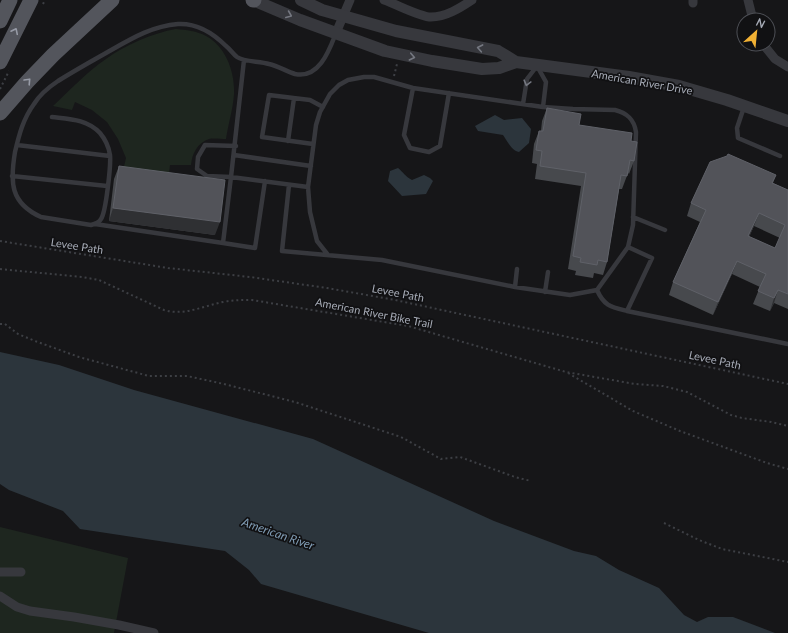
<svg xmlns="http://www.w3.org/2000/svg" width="788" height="633" viewBox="0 0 788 633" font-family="Lato,sans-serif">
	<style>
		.green { fill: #1e261f }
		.water { fill: #2c353c }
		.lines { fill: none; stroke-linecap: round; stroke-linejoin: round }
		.path { stroke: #3d3f44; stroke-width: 2; stroke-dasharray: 2 3; stroke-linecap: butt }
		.service { stroke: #37383d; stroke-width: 4.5 }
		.minor { stroke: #37383d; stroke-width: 9 }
		.tertiary { stroke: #37383d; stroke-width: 12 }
		.primary { stroke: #53555c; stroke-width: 15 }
		.wall { fill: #47494d; fill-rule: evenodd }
		.shaded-wall { fill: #2f3033 }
		.building { fill: #525359; stroke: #5f6168; fill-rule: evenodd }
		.oneway { stroke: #757881 }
		.oneway2 { stroke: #979ba6 }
		.labels { text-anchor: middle; stroke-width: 3.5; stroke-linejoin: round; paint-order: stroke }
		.street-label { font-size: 11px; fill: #a8adb8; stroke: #111113 }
		.water-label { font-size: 12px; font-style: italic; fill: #7f9bb3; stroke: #111113 }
	</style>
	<rect width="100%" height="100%" fill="#161618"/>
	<!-- green -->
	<path class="green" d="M176,29C186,30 197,31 206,36C226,47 235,72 234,94C233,109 228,125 226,139C221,139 213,138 209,139C197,143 192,154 191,165H170L168,182L122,175L126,158L118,139L107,122L92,110L75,102L72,110L53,106C70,90 87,72 106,59C125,45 153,33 176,29Z
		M0,527L128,558L114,633H0Z"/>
	<!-- water -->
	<path class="water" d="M495,115L504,120L522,118L531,129L529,143L519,152C511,150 508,142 503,135L478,131L475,126Z
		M398,168C403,172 406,177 412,180L424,175L430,178L433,181L426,194L402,196L388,181L390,171Z
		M0,352L59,365L134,390L313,439L494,521L574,551L596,556L619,570L659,588L684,615L697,622L708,617H733L775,633H429L261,584L249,570L225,551L80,529L63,511L9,490L0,484Z"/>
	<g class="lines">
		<!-- path -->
		<path class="path" d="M43,4L45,0
			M394,76L397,64
			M0,89L9,71
			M0,241L168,268L250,277L327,288L395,300L788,384
			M0,269L82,277L99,280L164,310C185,316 203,306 223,302C233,300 242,300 252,300L408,326L566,372L635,384L663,386L687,392L731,415L742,418L771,422L788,426
			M0,324H5L18,334L35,341L79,357L149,376H187L224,384L295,402L401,437L441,459L460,457L515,477L531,481
			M568,373L633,411L680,431L767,463L788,469
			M664,523L699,540L722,549L788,562"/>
		<!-- service -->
		<path class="service" d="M244,60L231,177L308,187
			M413,88L404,135L410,148L429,152L440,146L449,93
			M523,104L527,79L537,66L546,82L543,107
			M744,107L737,128L738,138L780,156
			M52,117C69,119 87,119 100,133C105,139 109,148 110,155C111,165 106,212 101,219C99,223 95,224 91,225L41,217C10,203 10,182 15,152C19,135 23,119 34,104C40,94 49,87 58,81C74,71 90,62 106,53C129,40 151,26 178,24C197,23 213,33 226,46C230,49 233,54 237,57C244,62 260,61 269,64C278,66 286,71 295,74C319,79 329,51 336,33
			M288,141L294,98
			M313,144L262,137L269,95L310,100L323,107
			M17,145L110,156
			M234,155L311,166
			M12,176L107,186
			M289,185L282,251L382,260L515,287L570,295L597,290
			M633,217L665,230
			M95,224L223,243L231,177L207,176L197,169L198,157L205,145L236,146
			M223,243L255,248L265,181
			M328,255L317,241L310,212L308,187L316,125L320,112L330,94L339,85L348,80L364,77H374L413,88L543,107L573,109L615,110C627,113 634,119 636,132L633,225L628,247L597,290C604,306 611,307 627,311L788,344
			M515,287L517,269
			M545,292L548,272
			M627,311L652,258L628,247"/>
		<!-- minor -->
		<path class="minor" d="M384,0C396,4 420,17 431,17C446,17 460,8 472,0
			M748,0L753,20
			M693,3V0
			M336,33L350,0
			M763,44L775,59L788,67
			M0,572H21
			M0,596L17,607L30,611L74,617L119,625L154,633"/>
		<!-- tertiary -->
		<path class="tertiary" d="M253,0L300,20L385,51L432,61L482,69L499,68L516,62
			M301,0L322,10L396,31L498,51L516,62L629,77L679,86L727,100L788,121"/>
		<!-- primary -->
		<path class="primary" d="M253,0H254
			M0,21L10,0
			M0,62L31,0
			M0,113L27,82L53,55L112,0"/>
	</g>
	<!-- wall -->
	<path class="wall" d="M547,108L579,125L631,141L634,161L629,174L628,173L622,189H619L607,262L603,275L594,273L593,278L575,275L576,271L568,269L581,186L535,179L537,164L532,163L534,144L539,131H541L542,121Z
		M119,166L215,235L109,221L114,179Z
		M776,175L773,183L788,190V309L774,303L770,311L753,304L760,287L732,274L713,315L669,295L673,282L700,222L687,216L691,203ZM754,226L780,238L775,248L749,237Z"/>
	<!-- shaded-wall -->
	<path class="shaded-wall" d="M113,208L220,222L215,235L109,221Z
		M759,213L754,226L744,249L748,236Z
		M737,261L732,274L713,315L718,302Z
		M778,290L774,303L770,311L774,298Z"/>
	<!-- building -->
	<path class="building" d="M547,108L581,114L579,125L632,133L631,141L637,142L634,161L630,160L627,176L621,175L607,262L598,260L597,265L580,262L581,258L573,256L586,173L540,166L542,151L536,150L539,131H543Z
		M728,154L776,175L772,183L788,190V294L778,290L774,298L758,291L766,274L737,261L718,302L673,282L706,210L691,203L710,162L727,156ZM759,213L785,225L775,248L748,236Z
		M119,166L225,180L220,222L113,208Z"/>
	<!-- one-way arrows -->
	<defs><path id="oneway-chevron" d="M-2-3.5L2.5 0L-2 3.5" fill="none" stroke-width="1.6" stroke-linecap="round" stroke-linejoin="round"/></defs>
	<g class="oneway">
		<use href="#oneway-chevron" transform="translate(289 15) rotate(23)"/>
		<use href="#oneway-chevron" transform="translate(480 48) rotate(-169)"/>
		<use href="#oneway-chevron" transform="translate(412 57) rotate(12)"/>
		<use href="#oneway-chevron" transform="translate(527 83) rotate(105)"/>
	</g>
	<g class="oneway2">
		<use href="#oneway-chevron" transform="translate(15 31) rotate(-64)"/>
		<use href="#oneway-chevron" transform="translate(28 81) rotate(-47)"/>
	</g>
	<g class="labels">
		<!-- street labels -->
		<g class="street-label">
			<text transform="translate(642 82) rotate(10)" y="4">American River Drive</text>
			<text transform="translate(77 246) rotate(9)" y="4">Levee Path</text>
			<text transform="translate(398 293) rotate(11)" y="4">Levee Path</text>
			<text transform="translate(374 313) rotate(11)" y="4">American River Bike Trail</text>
			<text transform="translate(715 360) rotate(12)" y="4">Levee Path</text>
		</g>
		<!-- water labels -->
		<g class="water-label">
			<text transform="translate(278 534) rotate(19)" y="4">American River</text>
		</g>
	</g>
	<!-- north arrow -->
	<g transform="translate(756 32) rotate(27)"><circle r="19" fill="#111113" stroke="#4d4f55"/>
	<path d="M0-3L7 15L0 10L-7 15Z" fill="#f2b134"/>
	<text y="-6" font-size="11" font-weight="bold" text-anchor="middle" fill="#a8adb8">N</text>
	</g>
</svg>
